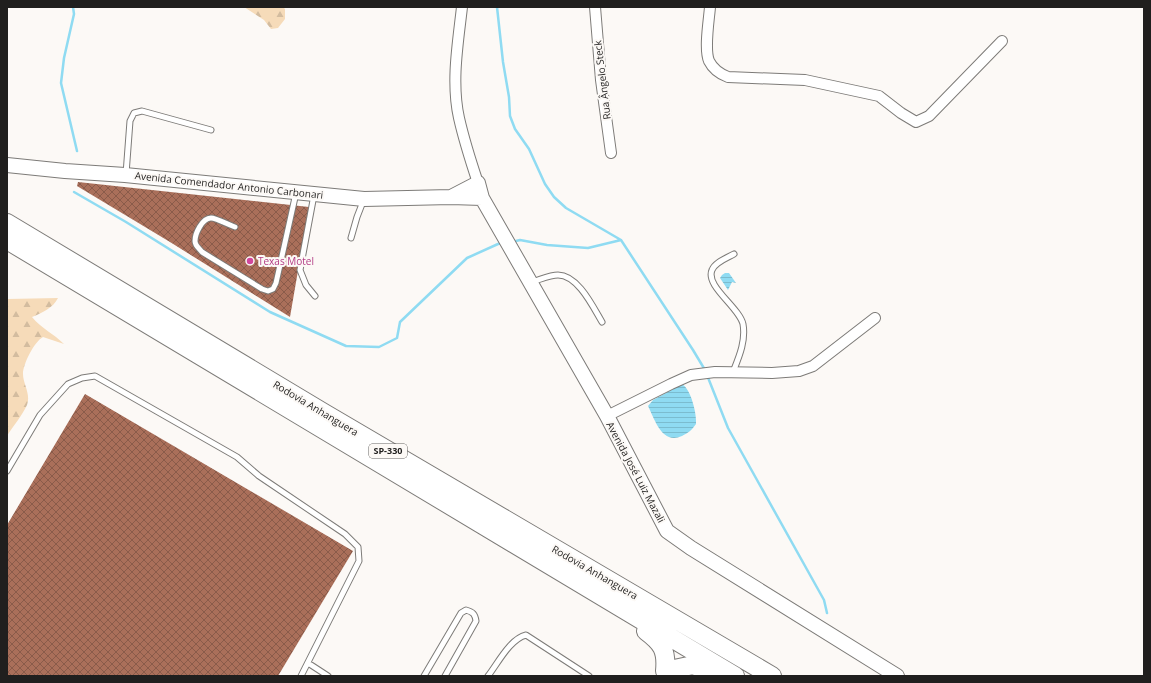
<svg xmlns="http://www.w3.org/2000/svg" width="1151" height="683" viewBox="0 0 1151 683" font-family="'Open Sans',sans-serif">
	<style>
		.forest { fill: url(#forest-firs) }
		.water { fill: url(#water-rules) }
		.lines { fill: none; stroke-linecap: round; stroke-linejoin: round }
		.stream { stroke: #8fdbf2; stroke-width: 2.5 }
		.building { fill: url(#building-cross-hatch) }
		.lane-casing { stroke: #7d7b78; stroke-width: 7 }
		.street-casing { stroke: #7d7b78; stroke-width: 12 }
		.secondary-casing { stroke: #7d7b78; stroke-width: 16 }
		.highway-casing { stroke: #7d7b78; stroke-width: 20 }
		.lane { stroke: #fff; stroke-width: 5 }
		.street { stroke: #fff; stroke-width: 10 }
		.secondary { stroke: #fff; stroke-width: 14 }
		.highway { stroke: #fff; stroke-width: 18 }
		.hotel-dot { fill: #d1479c; stroke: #fcf9f6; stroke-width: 1.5 }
		.labels { text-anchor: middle; stroke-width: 4; stroke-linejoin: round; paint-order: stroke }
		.shield { fill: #fcf9f6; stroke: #62605f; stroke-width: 1 }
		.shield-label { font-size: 9px; font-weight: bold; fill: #201f1e }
		.street-label { font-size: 10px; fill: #201f1e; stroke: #fcf9f6 }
		.hotel-label { font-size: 10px; fill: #b23c85; stroke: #fcf9f6; text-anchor: start }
	</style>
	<defs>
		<pattern id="forest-firs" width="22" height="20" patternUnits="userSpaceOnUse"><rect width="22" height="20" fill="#f6dbb9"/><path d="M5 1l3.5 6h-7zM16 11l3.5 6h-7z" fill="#d3bc9f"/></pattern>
		<pattern id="water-rules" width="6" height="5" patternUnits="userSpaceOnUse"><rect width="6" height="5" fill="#8fdbf2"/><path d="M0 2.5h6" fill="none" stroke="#7bbccf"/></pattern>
		<pattern id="building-cross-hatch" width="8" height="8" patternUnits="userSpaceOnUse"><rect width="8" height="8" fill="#aa6f5a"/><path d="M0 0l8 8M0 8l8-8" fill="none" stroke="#8a5b4a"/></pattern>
	</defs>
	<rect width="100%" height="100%" fill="#fcf9f6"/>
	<!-- forest -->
	<path class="forest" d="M244,7H283L285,9V19L278,28L271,29L264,20Z
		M58,298C53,308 42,313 32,317C41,328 54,334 64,344L43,337C34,342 23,364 23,374C23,384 31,394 27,405C22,416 13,426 7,436V299Z"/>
	<!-- water -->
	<path class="water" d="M725,273H729L736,283L732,282L728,290L720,278L722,275Z
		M682,384C691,389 697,414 696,424C692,430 688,433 682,436C662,445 655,420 648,406L653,400Z"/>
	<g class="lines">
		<!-- stream -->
		<path class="stream" d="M73,7L74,14L64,58L61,83L77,151
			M497,7L503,62L509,97L510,116L515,129L529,149L545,184L554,197L566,208L621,240L693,350L705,370
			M74,192L126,222L270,312L346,346L379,347L397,338L400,322L467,258L498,244L503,243
			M512,242L520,240L547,245L588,248L621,240
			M707,375L728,428L824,600L827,613"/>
	</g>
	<!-- building -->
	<path class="building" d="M78,182L309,207L290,317L170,242L77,186Z
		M85,394L353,551L278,676H7V525Z"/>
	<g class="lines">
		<!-- lane casing -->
		<g class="lane-casing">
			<path id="lane" d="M126,174L130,121L134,113L142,111L211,130
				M314,195L300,270L306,285L315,296
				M235,227C229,225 216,218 211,218C202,218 195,234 195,241C195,246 199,248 202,252L262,289L268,291L273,289L276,283L296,193
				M351,238L357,217L364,199
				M531,282C539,280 550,275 558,275C578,275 593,307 602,322
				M733,372C739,357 746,341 743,324C739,307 705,286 712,270C715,262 727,258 734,254
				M7,471L40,415L68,384L82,378L95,376L237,457L259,476L345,534L358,547L359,561L301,676
				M308,663L328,676
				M424,676L461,613L466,610C473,612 475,614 476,621L445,676
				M488,676C498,663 510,639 526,635L589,676"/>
		</g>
		<!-- street casing -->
		<g class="street-casing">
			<path id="street" d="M462,7C458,43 451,82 459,118C464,140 471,162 478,183
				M595,7L601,80L611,153
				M710,7C709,20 704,49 709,61C713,69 720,74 728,77L805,80L879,96L901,113L916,122L929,116L1002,41
				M607,416L671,384L691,375L715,372L772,373L799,371L813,366L875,318"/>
		</g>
		<!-- secondary casing -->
		<g class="secondary-casing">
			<path id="secondary" d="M7,165L65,171L125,175L364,199L451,197L482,198
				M451,197L478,183L482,198L607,416L667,531L691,548L897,676"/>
		</g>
		<!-- highway casing -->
		<g class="highway-casing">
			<path id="highway" d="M7,223L324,413L772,676
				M7,240L735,676
				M646,631C662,643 667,650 665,671L693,665L715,673"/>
		</g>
		<!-- lane -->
		<use href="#lane" class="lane"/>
		<!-- street -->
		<use href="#street" class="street"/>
		<!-- secondary -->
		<use href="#secondary" class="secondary"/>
		<!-- highway -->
		<use href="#highway" class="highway"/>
	</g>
	<!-- markers -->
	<circle class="hotel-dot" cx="250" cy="261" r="4"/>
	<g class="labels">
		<!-- shield labels -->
		<rect class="shield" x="369" y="444" width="38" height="14" rx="3"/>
		<g class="shield-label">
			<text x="388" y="454">SP-330</text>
		</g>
		<!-- street labels -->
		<g class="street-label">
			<text transform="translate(602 80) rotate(-97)" y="4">Rua Ângelo Steck</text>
			<text transform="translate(229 185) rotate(6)" y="4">Avenida Comendador Antonio Carbonari</text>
			<text transform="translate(316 408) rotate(31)" y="4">Rodovia Anhanguera</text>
			<text transform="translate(636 472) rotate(62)" y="4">Avenida José Luiz Mazali</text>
			<text transform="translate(595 572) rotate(30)" y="4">Rodovia Anhanguera</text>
		</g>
		<!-- hotel labels -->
		<g class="hotel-label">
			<text x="258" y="265">Texas Motel</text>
		</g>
	</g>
	<!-- border -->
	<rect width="1151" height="683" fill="none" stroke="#201f1e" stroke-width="16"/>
</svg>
